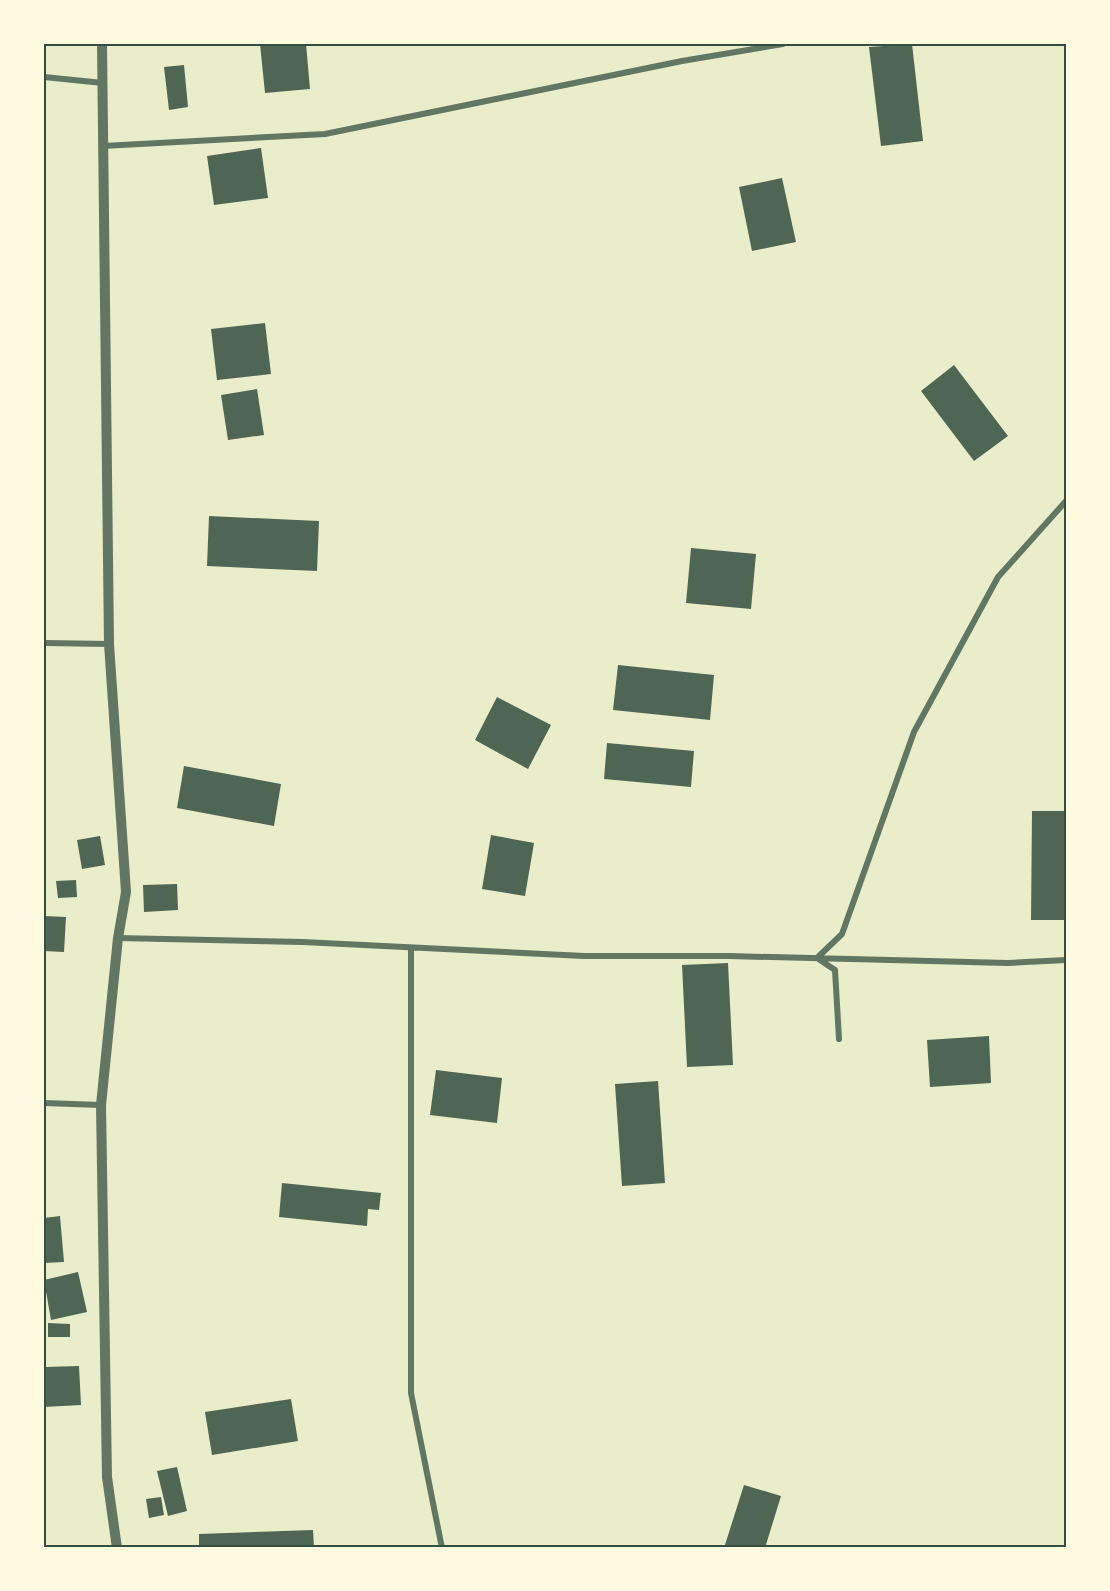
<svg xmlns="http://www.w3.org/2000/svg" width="1110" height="1591" viewBox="0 0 1110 1591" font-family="'Roboto Serif',serif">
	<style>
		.building { fill: #4f6655 }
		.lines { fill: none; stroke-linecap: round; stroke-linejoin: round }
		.minor { stroke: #617663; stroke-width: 6 }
		.tertiary { stroke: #617663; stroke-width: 10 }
		.neatline { fill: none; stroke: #344e41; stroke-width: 2 }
	</style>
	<rect width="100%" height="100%" fill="#e9edc9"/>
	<!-- building -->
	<path class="building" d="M260,44H306L310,89L265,93Z
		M912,44L923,141L881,146L869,47Z
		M184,65L188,107L169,110L164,67Z
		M261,148L268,198L214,205L207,156Z
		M782,178L796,242L752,251L739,187Z
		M265,323L271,374L217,380L211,329Z
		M954,365L1008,436L974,461L921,391Z
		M257,389L264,435L228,440L221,395Z
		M209,516L319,521L317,571L207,566Z
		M691,548L756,554L751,609L686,603Z
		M618,665L714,675L710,720L613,710Z
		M497,697L551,725L528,769L475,740Z
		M607,743L694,751L691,787L604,779Z
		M184,766L281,784L274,826L177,808Z
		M1032,811H1066V920H1031Z
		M491,835L534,843L525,896L482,889Z
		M100,836L105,865L82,869L77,840Z
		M76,880L77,897L58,898L56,881Z
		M177,884L178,910L144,912L143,885Z
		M44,916L66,917L64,952L44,951Z
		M728,963L733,1065L687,1067L682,965Z
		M989,1036L991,1083L930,1087L927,1040Z
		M436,1070L502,1078L497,1123L430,1115Z
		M658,1081L665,1183L622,1186L615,1084Z
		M282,1183L381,1193L379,1210L368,1209L367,1226L279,1217Z
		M60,1216L64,1262L44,1263V1218Z
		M78,1272L87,1312L51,1320L44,1280Z
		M48,1323L70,1324V1337H48Z
		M79,1366L81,1405L44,1407V1367Z
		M291,1399L298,1441L212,1455L205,1412Z
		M177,1467L187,1511L168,1516L157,1471Z
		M744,1485L781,1496L765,1548H724Z
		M161,1497L164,1515L149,1518L146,1499Z
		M313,1530L314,1548H199V1534Z"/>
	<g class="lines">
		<!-- minor -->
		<path class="minor" d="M44,77L103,83
			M103,146L325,134L682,61L783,44
			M44,643L109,644
			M118,938L303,942L584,956H729L1008,963L1066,960
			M411,948V1393L442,1548
			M839,1039L835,970L817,958L842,934L914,732L998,577L1066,501
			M44,1103L101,1105"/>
		<!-- tertiary -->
		<path class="tertiary" d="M102,44L109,644L126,892L118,938L101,1105L107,1477L117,1548"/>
	</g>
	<!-- border -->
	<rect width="1110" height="1591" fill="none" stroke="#fefae0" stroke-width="90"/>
	<rect x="45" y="45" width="1020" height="1501" class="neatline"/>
</svg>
